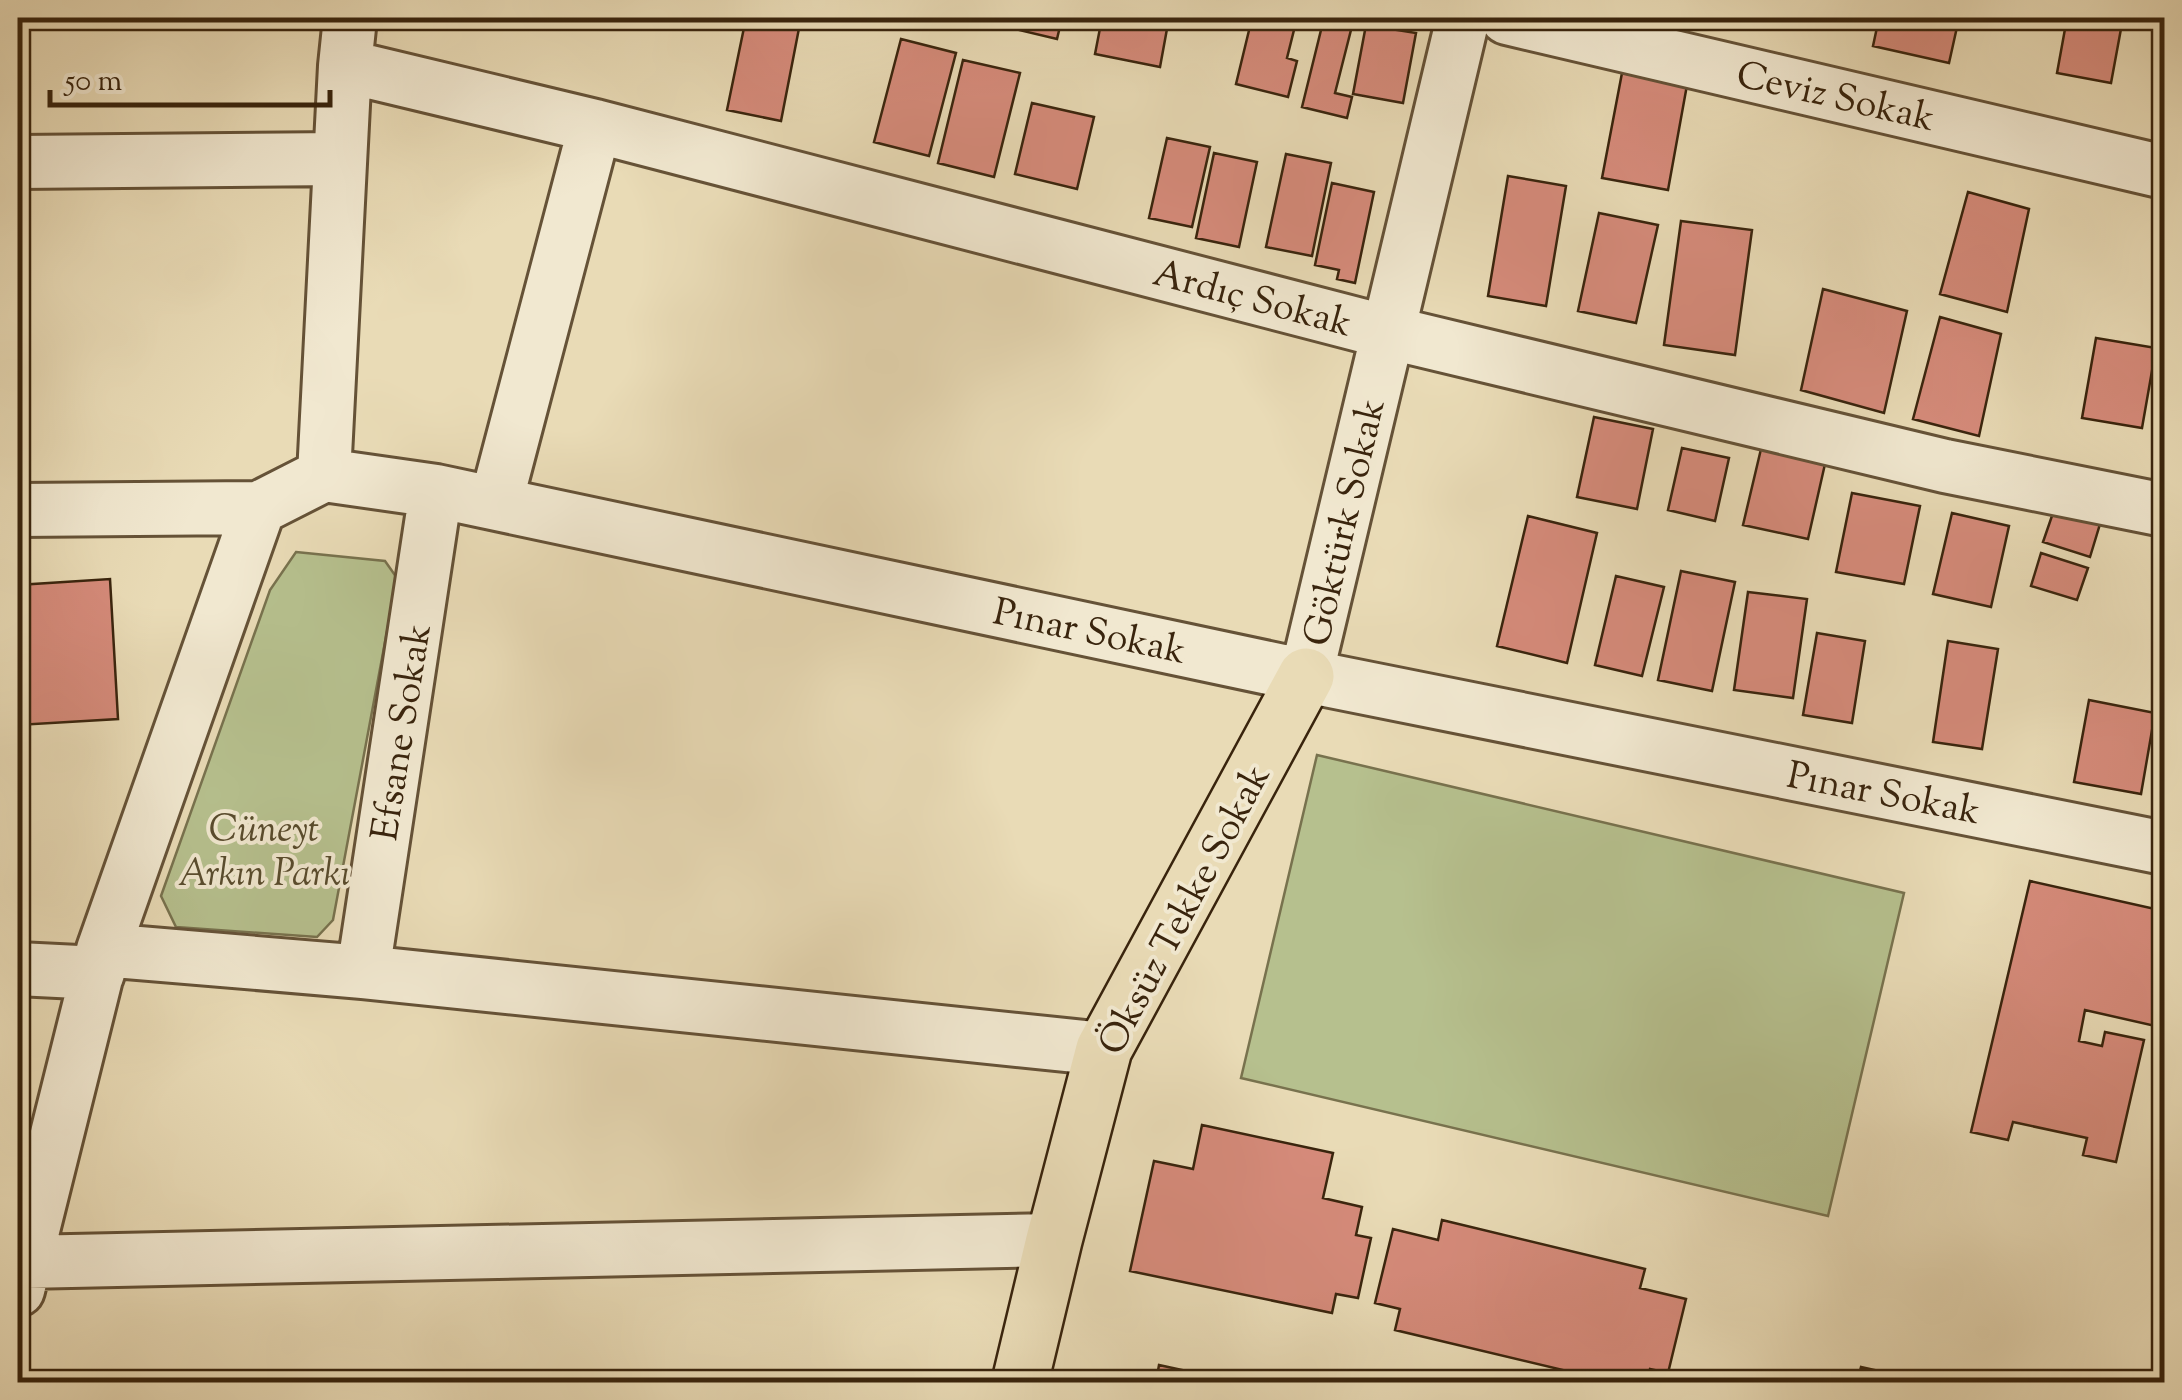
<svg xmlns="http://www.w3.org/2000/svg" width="2182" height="1400" viewBox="0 0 2182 1400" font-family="'Sorts Mill Goudy',serif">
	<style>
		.green { fill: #b6c08e; stroke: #78724e; stroke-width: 2.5 }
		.building { fill: #d68b7b; stroke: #39240d; stroke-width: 2.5 }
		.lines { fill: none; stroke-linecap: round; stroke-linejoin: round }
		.minor-casing { stroke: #655237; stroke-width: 58 }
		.major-casing { stroke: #39240d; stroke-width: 60 }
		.minor { stroke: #f1e8d0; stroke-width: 52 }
		.major { stroke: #e9dbb6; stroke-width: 55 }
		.labels { text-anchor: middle; stroke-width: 8; stroke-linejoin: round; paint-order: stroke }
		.street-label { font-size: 38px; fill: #39240d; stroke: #f1e8d0 }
		.park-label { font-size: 38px; font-style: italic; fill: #584b2d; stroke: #f1e8d0 }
	</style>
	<rect width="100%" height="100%" fill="#e9dbb6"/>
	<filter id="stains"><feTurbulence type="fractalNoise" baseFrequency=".002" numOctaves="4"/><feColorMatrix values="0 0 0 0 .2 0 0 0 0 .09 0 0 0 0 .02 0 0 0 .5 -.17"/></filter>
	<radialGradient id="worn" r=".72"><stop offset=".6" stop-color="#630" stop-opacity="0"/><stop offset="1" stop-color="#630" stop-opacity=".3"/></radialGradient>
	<!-- green -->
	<path class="green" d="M296,552L385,561L397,578L333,920L317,937L176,927L161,896L270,590Z
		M1317,755L1904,893L1828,1216L1241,1078Z"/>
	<!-- building -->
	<path class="building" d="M746,18H801L781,121L727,110Z
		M1004,18H1062L1057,39L1002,26Z
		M1102,18H1169L1160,67L1095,54Z
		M1252,18H1297L1287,58L1297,61L1288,97L1236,84Z
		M1324,18L1353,22L1335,93L1352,97L1347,118L1302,107Z
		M1879,18H1959L1949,63L1873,46Z
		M2067,18H2123L2111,83L2057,73Z
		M1366,25L1416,33L1403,103L1353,94Z
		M901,39L956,53L929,156L874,142Z
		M963,60L1020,73L994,177L938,163Z
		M1622,73L1687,85L1668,190L1602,178Z
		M1032,103L1094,117L1077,189L1015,174Z
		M1167,138L1210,147L1192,227L1149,218Z
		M1214,153L1257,162L1239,247L1196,238Z
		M1286,154L1331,163L1312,256L1266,247Z
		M1508,176L1566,186L1546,306L1488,296Z
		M1332,183L1374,192L1355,283L1337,279L1339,270L1315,265Z
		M1968,192L2029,209L2007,312L1940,294Z
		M1599,213L1658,225L1636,323L1578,311Z
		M1681,221L1752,230L1735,355L1664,345Z
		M1823,289L1907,311L1884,413L1801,390Z
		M1940,317L2001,334L1979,436L1913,419Z
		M2096,338L2156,348L2142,428L2082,418Z
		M1594,417L1653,429L1637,509L1577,497Z
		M1682,448L1729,458L1715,521L1668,510Z
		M1761,449L1825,464L1808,539L1743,525Z
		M1852,493L1920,506L1904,584L1836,572Z
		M2054,510L2100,524L2090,557L2043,542Z
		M1952,513L2009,526L1991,607L1933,594Z
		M1528,516L1597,533L1567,663L1497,646Z
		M2041,553L2088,568L2077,600L2031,586Z
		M1681,571L1735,582L1712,691L1658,680Z
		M1616,576L1664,587L1642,676L1595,665Z
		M110,579L118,719L18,725V585Z
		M1748,592L1807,599L1793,698L1734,690Z
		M1817,633L1865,641L1852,723L1803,715Z
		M1948,641L1998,649L1982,749L1933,742Z
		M2089,700L2155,713L2141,794L2074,782Z
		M2030,881L2164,911V1028L2085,1010L2079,1041L2102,1046L2105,1032L2144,1040L2116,1162L2083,1155L2087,1138L2013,1122L2008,1140L1971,1132Z
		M1202,1125L1333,1153L1323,1198L1362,1207L1356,1235L1371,1238L1358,1298L1336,1294L1332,1313L1130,1271L1154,1161L1193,1169Z
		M1442,1220L1645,1269L1640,1288L1686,1299L1668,1373L1650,1369L1647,1382H1613L1395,1330L1400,1309L1375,1303L1393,1229L1438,1240Z
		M1159,1365L1237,1382H1156Z
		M1861,1367L1928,1382H1857Z"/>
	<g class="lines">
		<!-- minor casing -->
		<g class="minor-casing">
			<path id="minor" d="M1507,18L2164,172
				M345,66L595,126L1387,332L1945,466L2164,510
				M18,162L340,159
				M324,475L345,66L350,18
				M496,502L595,126
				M18,510L259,508L324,475L436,491L1306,676L2164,848
				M1306,676L1463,18
				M103,950L363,972L1104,1049
				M18,969L98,973
				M363,972L436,491
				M25,1262L1054,1240
				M18,1290L103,950L259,508"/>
		</g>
		<!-- major casing -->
		<g class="major-casing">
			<path id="major" d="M1020,1382L1054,1240L1104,1049L1306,676"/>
		</g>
		<!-- minor -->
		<use href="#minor" class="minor"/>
		<!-- major -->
		<use href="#major" class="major"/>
	</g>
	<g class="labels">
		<!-- street labels -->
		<g class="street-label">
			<text transform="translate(1836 95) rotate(13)" y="13">Ceviz Sokak</text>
			<text transform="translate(1253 297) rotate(15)" y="13">Ardıç Sokak</text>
			<text transform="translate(1343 522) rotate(-77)" y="13">Göktürk Sokak</text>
			<text transform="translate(1090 630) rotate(12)" y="13">Pınar Sokak</text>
			<text transform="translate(400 732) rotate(-81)" y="13">Efsane Sokak</text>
			<text transform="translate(1884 792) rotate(11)" y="13">Pınar Sokak</text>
			<text transform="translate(1183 909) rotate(-62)" y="13">Öksüz Tekke Sokak</text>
		</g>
		<!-- park labels -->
		<g class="park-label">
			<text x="264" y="841">Cüneyt<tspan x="264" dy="44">Arkın Parkı</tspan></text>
		</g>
	</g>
	<!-- margin -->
	<rect width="2182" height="1400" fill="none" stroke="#e9dbb6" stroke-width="60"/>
	<rect x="20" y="20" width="2142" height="1360" fill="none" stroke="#39240d" stroke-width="5"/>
	<rect x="30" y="30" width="2122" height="1340" fill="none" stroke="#39240d" stroke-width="2.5"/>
	<!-- scale -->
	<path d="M50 90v15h280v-15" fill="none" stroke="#39240d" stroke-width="5"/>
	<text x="65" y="90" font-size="30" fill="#39240d" stroke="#f1e8d0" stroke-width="8" paint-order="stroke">50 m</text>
	<rect width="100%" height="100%" filter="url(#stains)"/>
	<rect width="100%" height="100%" fill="url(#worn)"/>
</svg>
